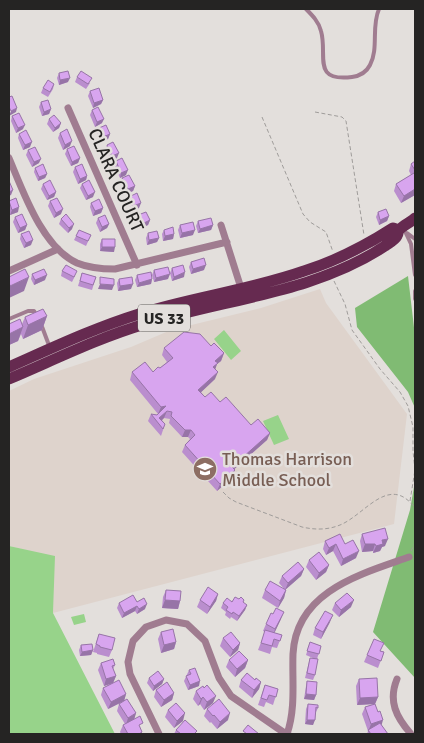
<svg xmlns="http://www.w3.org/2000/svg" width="424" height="743" viewBox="0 0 424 743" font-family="Signika,sans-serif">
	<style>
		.built { fill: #ded3cc }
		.green { fill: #97d38a }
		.forest { fill: #80bb73 }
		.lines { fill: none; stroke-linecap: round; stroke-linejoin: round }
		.path { stroke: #9f9c9a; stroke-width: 1; stroke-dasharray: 4 2.5; stroke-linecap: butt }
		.service { stroke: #a07c90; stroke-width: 4 }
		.minor { stroke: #a07c90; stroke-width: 7 }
		.primary { stroke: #662a50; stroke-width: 11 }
		.wall { fill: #ba8ece }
		.shaded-wall { fill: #9774a7 }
		.building { fill: #d8a5ef; stroke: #9774a7 }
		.labels { text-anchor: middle; stroke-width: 5; stroke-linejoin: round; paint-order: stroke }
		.shield { fill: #e3dfdc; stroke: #5e5c5a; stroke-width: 1 }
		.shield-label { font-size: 16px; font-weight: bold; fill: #252423 }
		.street-label { font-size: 18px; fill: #252423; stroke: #e3dfdc }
		.education-label { font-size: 18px; fill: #785e54; stroke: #e3dfdc; text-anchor: start }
	</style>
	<rect width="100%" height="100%" fill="#e3dfdc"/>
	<!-- built -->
	<path class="built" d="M320,289L326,303L407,414L394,524L53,613L54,557L9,546V391L34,379L131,347L171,330L261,308Z"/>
	<!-- green -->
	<path class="green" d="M224,330L241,351L231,360L214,339Z
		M278,415L289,439L274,445L263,421Z
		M9,546L55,556L53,613L115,734H9Z
		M84,614L86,622L74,625L71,617Z"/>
	<!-- forest -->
	<path class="forest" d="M408,276L415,336V408L408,392L357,327L355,308Z
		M415,481V678L373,632L410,510Z"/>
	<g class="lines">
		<!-- path -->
		<path class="path" d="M315,112L342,117L346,121L364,235
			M262,117L303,214L310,222L326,232L333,252
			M334,281L345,304L352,330L380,369L400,392L408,406L413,427V451L415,470
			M223,492L229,498L236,502L302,527C315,530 328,530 340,525C365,515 389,473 415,508
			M410,501L415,470
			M411,551L415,543"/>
		<!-- service -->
		<path class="service" d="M306,9C312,15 319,22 321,31C328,55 311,82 352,77C359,76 366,73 370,65C379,48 371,27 379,9
			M403,227L411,244L415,275
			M407,233L415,239
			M415,291V299
			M9,319L28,311H34L37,316
			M41,324L50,348"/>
		<!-- minor -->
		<path class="minor" d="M68,108L137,265
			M9,158C23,191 42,247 77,263C89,268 103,269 115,269L227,242
			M221,225L241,288
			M9,271L58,249
			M397,679C388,701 396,717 411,734
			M159,734L130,674L128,662L133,641L146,627L166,620L187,624L205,641L219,678L231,696L286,734
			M288,734H287C296,708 292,680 293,654C296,591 361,574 409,557"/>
		<!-- primary -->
		<path class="primary" d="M9,367C52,348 94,328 139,314C193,297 250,290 304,271C336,261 365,246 393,228L399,230
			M9,379C54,360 98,338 145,324C225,299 314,293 385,246C389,243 395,240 397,236C399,233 397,232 400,229C404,225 411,222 415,218"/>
	</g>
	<!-- wall -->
	<path class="wall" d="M59,73L68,82L59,85L57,78Z
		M77,77L90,83L86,89L75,82Z
		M54,84L53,89L48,97L41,93L43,88Z
		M90,91L103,100L101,104L93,108L88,96Z
		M41,102L51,109L49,114L42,116L39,107Z
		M92,110L102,123L95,127L90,115Z
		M12,116L23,129L16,133L11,121Z
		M49,119L61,123L59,128L53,132L47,124Z
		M99,128L110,134L108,139L101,142L97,133Z
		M60,133L70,146L63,150L58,138Z
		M19,134L30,147L23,150L18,138Z
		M107,145L117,158L111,161L105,150Z
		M67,149L80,158L78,163L71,166L65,154Z
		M28,150L39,163L32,167L26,155Z
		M116,161L126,175L120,178L114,166Z
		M415,161V195L401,203L394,191L396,184L411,175L409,171L411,164Z
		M75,167L87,176L86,180L78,184L73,172Z
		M35,168L47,174L45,178L38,181L34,172Z
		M122,178L135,186L133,191L126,194L121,183Z
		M43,184L56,192L54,197L47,200L41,189Z
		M82,184L93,197L86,200L80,188Z
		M129,197L139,208L132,211L127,202Z
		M9,201L18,212L10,215L9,211Z
		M50,201L61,214L54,218L48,206Z
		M91,203L103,208L101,213L93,216L90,207Z
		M378,212L389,216L387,221L379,225L376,217Z
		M138,215L150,220L148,225L141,228L137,220Z
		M15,217L27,225L25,230L18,233L13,222Z
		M98,218L109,224L107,228L100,232L96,223Z
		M61,219L72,229L68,233L59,224Z
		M198,221L213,225L211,230L198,233L196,226Z
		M180,225L193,235L180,238L178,230Z
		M79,230L91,235L86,246L74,240Z
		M164,230L174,234L173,239L163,241L162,234Z
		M148,233L159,238L157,242L147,245L146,238Z
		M21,234L31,245L24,248L20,239Z
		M102,239L114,252L100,251V244Z
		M191,262L204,270L191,274L189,267Z
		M172,268L184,277L172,281L170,273Z
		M154,270L168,279L154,282L152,275Z
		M62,271L75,276L72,282L61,276Z
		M82,273L96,277L92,290L78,286Z
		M32,274L45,280L34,285L31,279Z
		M137,275L152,279L151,284L137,287L135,280Z
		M119,279L131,289L118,291L117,283Z
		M47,316L42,330L23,339L21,334L18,341L9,345V324H22L25,317Z
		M211,346L224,353L221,361L217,364L215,369V379L201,392L205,397L220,402L251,425L270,433L267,440L234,469L235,470L232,478L217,491L182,452L185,445L190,439L188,437H182L169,423L170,419L164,418L162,420L165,424L161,436L148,421L151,414L157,415L158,414L130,380L132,372H153L160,368L167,362L162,355L164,348Z
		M362,534L385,546L382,547L380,551L373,553V551L362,552L360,541Z
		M325,541L345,544L356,558L341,566L333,551L326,555L323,549Z
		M309,560L329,565L326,572L316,580L306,567Z
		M304,569L301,576L285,590H286L284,598L278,608L262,598L265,590H285L279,583L282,576Z
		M166,590L180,601L178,609L162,608L163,597Z
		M218,594L216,601L207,614L197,607L200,600Z
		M239,599L244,600L243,603L247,605L245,610L237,621L231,617L230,619L225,615L226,612L221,608L223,603Z
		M137,602L145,609L137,614L135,611L122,618L117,608L119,603Z
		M335,603L351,607L339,617L332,610Z
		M281,619L274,633L282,635L277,648L272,647L270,654L258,650L265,632L263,631L266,624Z
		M330,622L321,639L313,635L315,628Z
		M161,632L176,642L174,649L161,653L158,639Z
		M99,634L112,650L109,657L97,654V653L93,652Z
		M223,638L240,643L238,650L230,657L220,646Z
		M310,642L321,646L317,659L315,675L313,680L305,678L310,658L315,659L306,655Z
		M81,645L93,650L91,655L80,656L79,650Z
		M381,651L384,652L378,668L364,662L367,655Z
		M229,660H248L245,668L235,677L226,667Z
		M101,663L115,665L113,669L116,676L113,683L126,694L124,701L108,709L101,695L103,688L110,684L104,686L98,670Z
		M189,670L199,686L188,690L184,681Z
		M149,678L164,679L162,684L153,691L147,683Z
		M359,679L378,697L375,704L381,725L388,734H367L368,731L362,714L365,707L373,704L357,705L356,686Z
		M241,680H255L261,682L259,689L252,698L239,687Z
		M307,681L316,695L314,700L304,699L306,686Z
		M265,685L278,689L273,705L266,702L264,707L258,705Z
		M156,690L174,693L172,700L161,707L154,697Z
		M196,691L213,703L204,710L200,704L198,706L193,699Z
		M119,704L136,713L134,719L142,732V734H121L120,732L123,725L125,724L117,711Z
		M308,704L318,708L316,712H315L313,725L305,724L306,709Z
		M207,709L228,720L217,729L211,722L210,723L204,716Z
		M168,710L183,721L174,728L165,717Z
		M176,730L196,734H174Z"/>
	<!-- shaded-wall -->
	<path class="shaded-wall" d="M70,78L68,82L59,85L60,80Z
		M103,100L101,104L93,108L94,103Z
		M17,108L16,112L9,116L11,111Z
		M51,109L49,114L42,116L44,112Z
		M104,119L102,123L95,127L97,122Z
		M61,123L59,128L53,132L55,128Z
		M25,125L23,129L16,133L18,128Z
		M110,134L108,139L101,142L103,137Z
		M72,141L70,146L63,150L65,145Z
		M32,142L30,147L23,150L25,145Z
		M119,153L117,158L111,161L112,156Z
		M80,158L78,163L71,166L72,162Z
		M41,159L39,163L32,167L34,162Z
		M128,170L126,175L120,178L121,173Z
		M47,174L45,178L38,181L39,177Z
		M87,176L86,180L78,184L80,179Z
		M135,186L133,191L126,194L128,189Z
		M415,189V195L401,203L404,196Z
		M13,190L11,195L9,196V192Z
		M56,192L54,197L47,200L49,196Z
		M95,192L93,197L86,200L88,196Z
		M141,203L139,208L132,211L133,206Z
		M19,207L18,212L10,215L12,210Z
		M103,208L101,213L93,216L95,211Z
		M63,209L61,214L54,218L56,213Z
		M389,216L387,221L379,225L380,220Z
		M150,220L148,225L141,228L142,224Z
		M74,224L72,229L68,233L69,228Z
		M109,224L107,228L100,232L102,227Z
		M27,225L25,230L18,233L20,228Z
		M213,225L211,230L198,233L200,229Z
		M195,230L193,235L180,238L182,233Z
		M174,234L173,239L163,241L165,236Z
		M159,238L157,242L147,245L149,240Z
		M33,240L31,245L24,248L26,243Z
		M102,247H115L114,252L100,251Z
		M206,265L204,270L191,274L193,269Z
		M185,272L184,277L172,281L174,277Z
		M170,274L168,279L154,282L156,278Z
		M47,275L45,280L34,285L35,280Z
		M29,277L24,291L9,298V290L10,286Z
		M152,279L151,284L137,287L139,283Z
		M100,284L114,285L112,290L98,289Z
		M133,284L131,289L118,291L120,286Z
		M47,316L42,330L23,339L28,325Z
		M23,327L18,341L9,345V334Z
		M224,353L221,361L217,364L215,370L211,374L215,361Z
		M218,372L215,379L196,397L198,390Z
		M166,406L158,414L161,407Z
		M167,411L164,418L159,423V418Z
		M185,430H191L188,437H182Z
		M270,433L267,440L230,473L233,466Z
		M235,470L232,478L217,491L220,484Z
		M388,539L385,546L382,547L380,551L373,553L376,546L382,540Z
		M336,544L333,551L326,555L329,548Z
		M365,544H375L373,551L362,552Z
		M359,551L356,558L341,566L343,559Z
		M329,565L326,572L316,580L319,573Z
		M304,569L301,576L285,590L288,583Z
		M286,590L284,598L278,608L280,601Z
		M218,594L216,601L207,614L210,607Z
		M165,600L180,601L178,609L162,608Z
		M354,600L351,607L339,617L341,610Z
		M147,604L145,609L137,614L139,609Z
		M247,605L245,610L237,621L239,616Z
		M137,606L135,611L122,618L124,613Z
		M284,612L281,619L273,636L275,629Z
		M333,615L330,622L321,639L323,632Z
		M176,642L174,649L161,653L164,645Z
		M240,643L238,650L230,657L233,650Z
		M93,650L91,655L80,656L82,652Z
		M248,660L245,668L235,677L237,669Z
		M116,676L113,683L104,686L106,679Z
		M164,679L162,684L153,691L154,686Z
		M200,681L199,686L188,690L190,685Z
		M261,682L259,689L252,698L254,690Z
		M174,693L172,700L161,707L164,700Z
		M126,694L124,701L108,709L111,702Z
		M306,694L316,695L314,700L304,699Z
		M216,696L213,703L204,710L207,702Z
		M203,697L200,704L198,706L201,699Z
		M378,697L375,704L357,705L360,698Z
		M136,713L134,720L126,725L128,718Z
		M185,713L183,721L174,728L177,721Z
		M230,713L228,720L217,729L220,722Z
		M307,720H315L313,725L305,724Z
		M383,720L381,727L368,732L371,724Z"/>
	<!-- building -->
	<path class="building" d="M68,71L70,78L60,80L59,73Z
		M81,71L92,78L88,84L77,77Z
		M48,80L54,84L50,92L43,88Z
		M99,88L103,100L94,103L90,91Z
		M12,96L17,108L11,111L9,107V97Z
		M48,100L51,109L44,112L41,102Z
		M98,107L104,119L97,122L92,110Z
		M19,113L25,125L18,128L12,116Z
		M54,115L61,123L55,128L49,119Z
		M106,125L110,134L103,137L99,128Z
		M67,129L72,141L65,145L60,133Z
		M26,130L32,142L25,145L19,134Z
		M113,142L119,153L112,156L107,145Z
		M74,146L80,158L72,162L67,149Z
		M35,147L41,159L34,162L28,150Z
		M122,158L128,170L121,173L116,161Z
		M415,161V170L411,164Z
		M43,164L47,174L39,177L35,168Z
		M82,164L87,176L80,179L75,167Z
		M414,173L415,175V189L404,196L396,184Z
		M129,175L135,186L128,189L122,178Z
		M50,180L56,192L49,196L43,184Z
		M89,180L95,192L88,196L82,184Z
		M9,181L13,190L9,192Z
		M137,193L141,203L133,206L129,197Z
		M16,198L19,207L12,210L9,201Z
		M57,198L63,209L56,213L50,201Z
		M99,199L103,208L95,211L91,203Z
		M386,209L389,216L380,220L378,212Z
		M146,212L150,220L142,224L138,215Z
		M22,214L27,225L20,228L15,217Z
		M66,214L74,224L69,228L61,219Z
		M105,215L109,224L102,227L98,218Z
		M211,218L213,225L200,229L198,221Z
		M193,222L195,230L182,233L180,225Z
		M173,227L174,234L165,236L164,230Z
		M79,230L91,235L88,241L76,236Z
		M29,231L33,240L26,243L21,234Z
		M157,231L159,238L149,240L148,233Z
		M102,239H115V247H102Z
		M204,258L206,265L193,269L191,262Z
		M66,265L77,271L74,277L62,271Z
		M183,265L185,272L174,277L172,268Z
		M168,267L170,274L156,278L154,270Z
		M25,269L29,277L10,286L9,282V277Z
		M44,269L47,275L35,280L32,274Z
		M151,272L152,279L139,283L137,275Z
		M82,273L96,277L93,285L80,281Z
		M100,277L114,279V285L100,284Z
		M132,277L133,284L120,286L119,279Z
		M43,309L47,316L28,325L25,317Z
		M20,319L23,327L9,334V324Z
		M184,332L200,334L211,346L214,343L224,353L215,361L218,363L213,367L218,372L198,390L205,397L211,392L220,402L226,397L251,425L258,419L270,433L233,466L227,459L225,460L235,470L220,484L185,445L195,435L191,430H185L171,416L172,412L167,411L159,418L165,424L163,429L151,414L157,415L166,406L161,407L132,372L145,362L153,372L158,367L160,368L173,358L164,348Z
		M385,528L388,539L382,540L383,544L376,546L375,544H365L362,534Z
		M340,534L345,544L353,540L359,551L343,559L336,544L329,548L325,541Z
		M319,552L329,565L319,573L309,560Z
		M298,562L304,569L288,583L282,576Z
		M270,581L286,590L280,601L265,590Z
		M208,587L218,594L210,607L200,600Z
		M166,590L181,591L180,601L165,600Z
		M347,593L354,600L341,610L335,603Z
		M133,595L137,602L144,598L147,604L139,609L137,606L124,613L119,603Z
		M235,597L239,599L241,597L244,600L243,602L247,605L239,616L233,612L232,614L226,610L228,607L223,603L227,598L232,602Z
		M276,608L284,612L275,629L266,624L271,613L273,614Z
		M325,611L333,615L323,632L315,628Z
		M173,629L176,642L164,645L161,632Z
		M265,630L282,635L280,641L274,639L272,646L261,643Z
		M231,632L240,643L233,650L223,638Z
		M99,634L115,638L112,650L100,647V646L96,644Z
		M374,639L384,643L380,651L384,652L381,661L367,655Z
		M310,642L321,646L319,654L307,651Z
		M92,644L93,650L82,652L81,645Z
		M239,651L248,660L237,669L229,660Z
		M310,658L318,659L315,675L307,673Z
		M113,659L115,665L112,666L116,676L106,679L101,663Z
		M195,668L200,681L190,685L186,676L191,674L189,670Z
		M158,671L164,679L154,686L149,678Z
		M247,673L255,680L256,678L261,682L254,690L241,680Z
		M377,678L378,697L360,698L359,679Z
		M119,680L126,694L111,702L103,688Z
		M307,681L317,682L316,695L306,694Z
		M167,682L174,693L164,700L156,690Z
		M207,685L216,696L207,702L203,697L201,699L196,691L203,686L204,688Z
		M265,685L278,689L276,697L269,695L267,700L261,698Z
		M127,699L136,713L128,718L119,704Z
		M219,699L230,713L220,722L214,715L213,716L207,709Z
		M176,703L185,713L177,721L168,710Z
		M308,704L318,705V708L316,707L315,720H307Z
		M375,704L378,712L380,711L383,720L371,724L365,707Z
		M140,716L143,723L139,725L142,732L139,734H128L123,725Z
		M185,720L197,731L194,734H181L176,730Z
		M380,723L388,734H371L368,730Z
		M248,725L259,734H247L243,731Z"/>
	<!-- icons -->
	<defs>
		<g id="school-disc" transform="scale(1.25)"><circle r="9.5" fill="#8d6e63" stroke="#e3dfdc"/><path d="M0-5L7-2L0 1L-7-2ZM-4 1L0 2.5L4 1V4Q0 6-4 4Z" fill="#fff"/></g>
	</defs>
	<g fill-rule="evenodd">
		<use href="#school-disc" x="205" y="469"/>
	</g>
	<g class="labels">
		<!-- shield labels -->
		<rect class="shield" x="138" y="304.5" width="52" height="27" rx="4"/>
		<g class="shield-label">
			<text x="164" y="324">US 33</text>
		</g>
		<!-- street labels -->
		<g class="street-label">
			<text transform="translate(116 180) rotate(66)" y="6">CLARA COURT</text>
		</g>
		<!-- education labels -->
		<g class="education-label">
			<text x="222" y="465">Thomas Harrison<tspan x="222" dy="21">Middle School</tspan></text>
		</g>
	</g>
	<!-- border -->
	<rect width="424" height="743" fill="none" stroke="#252423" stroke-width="20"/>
</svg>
